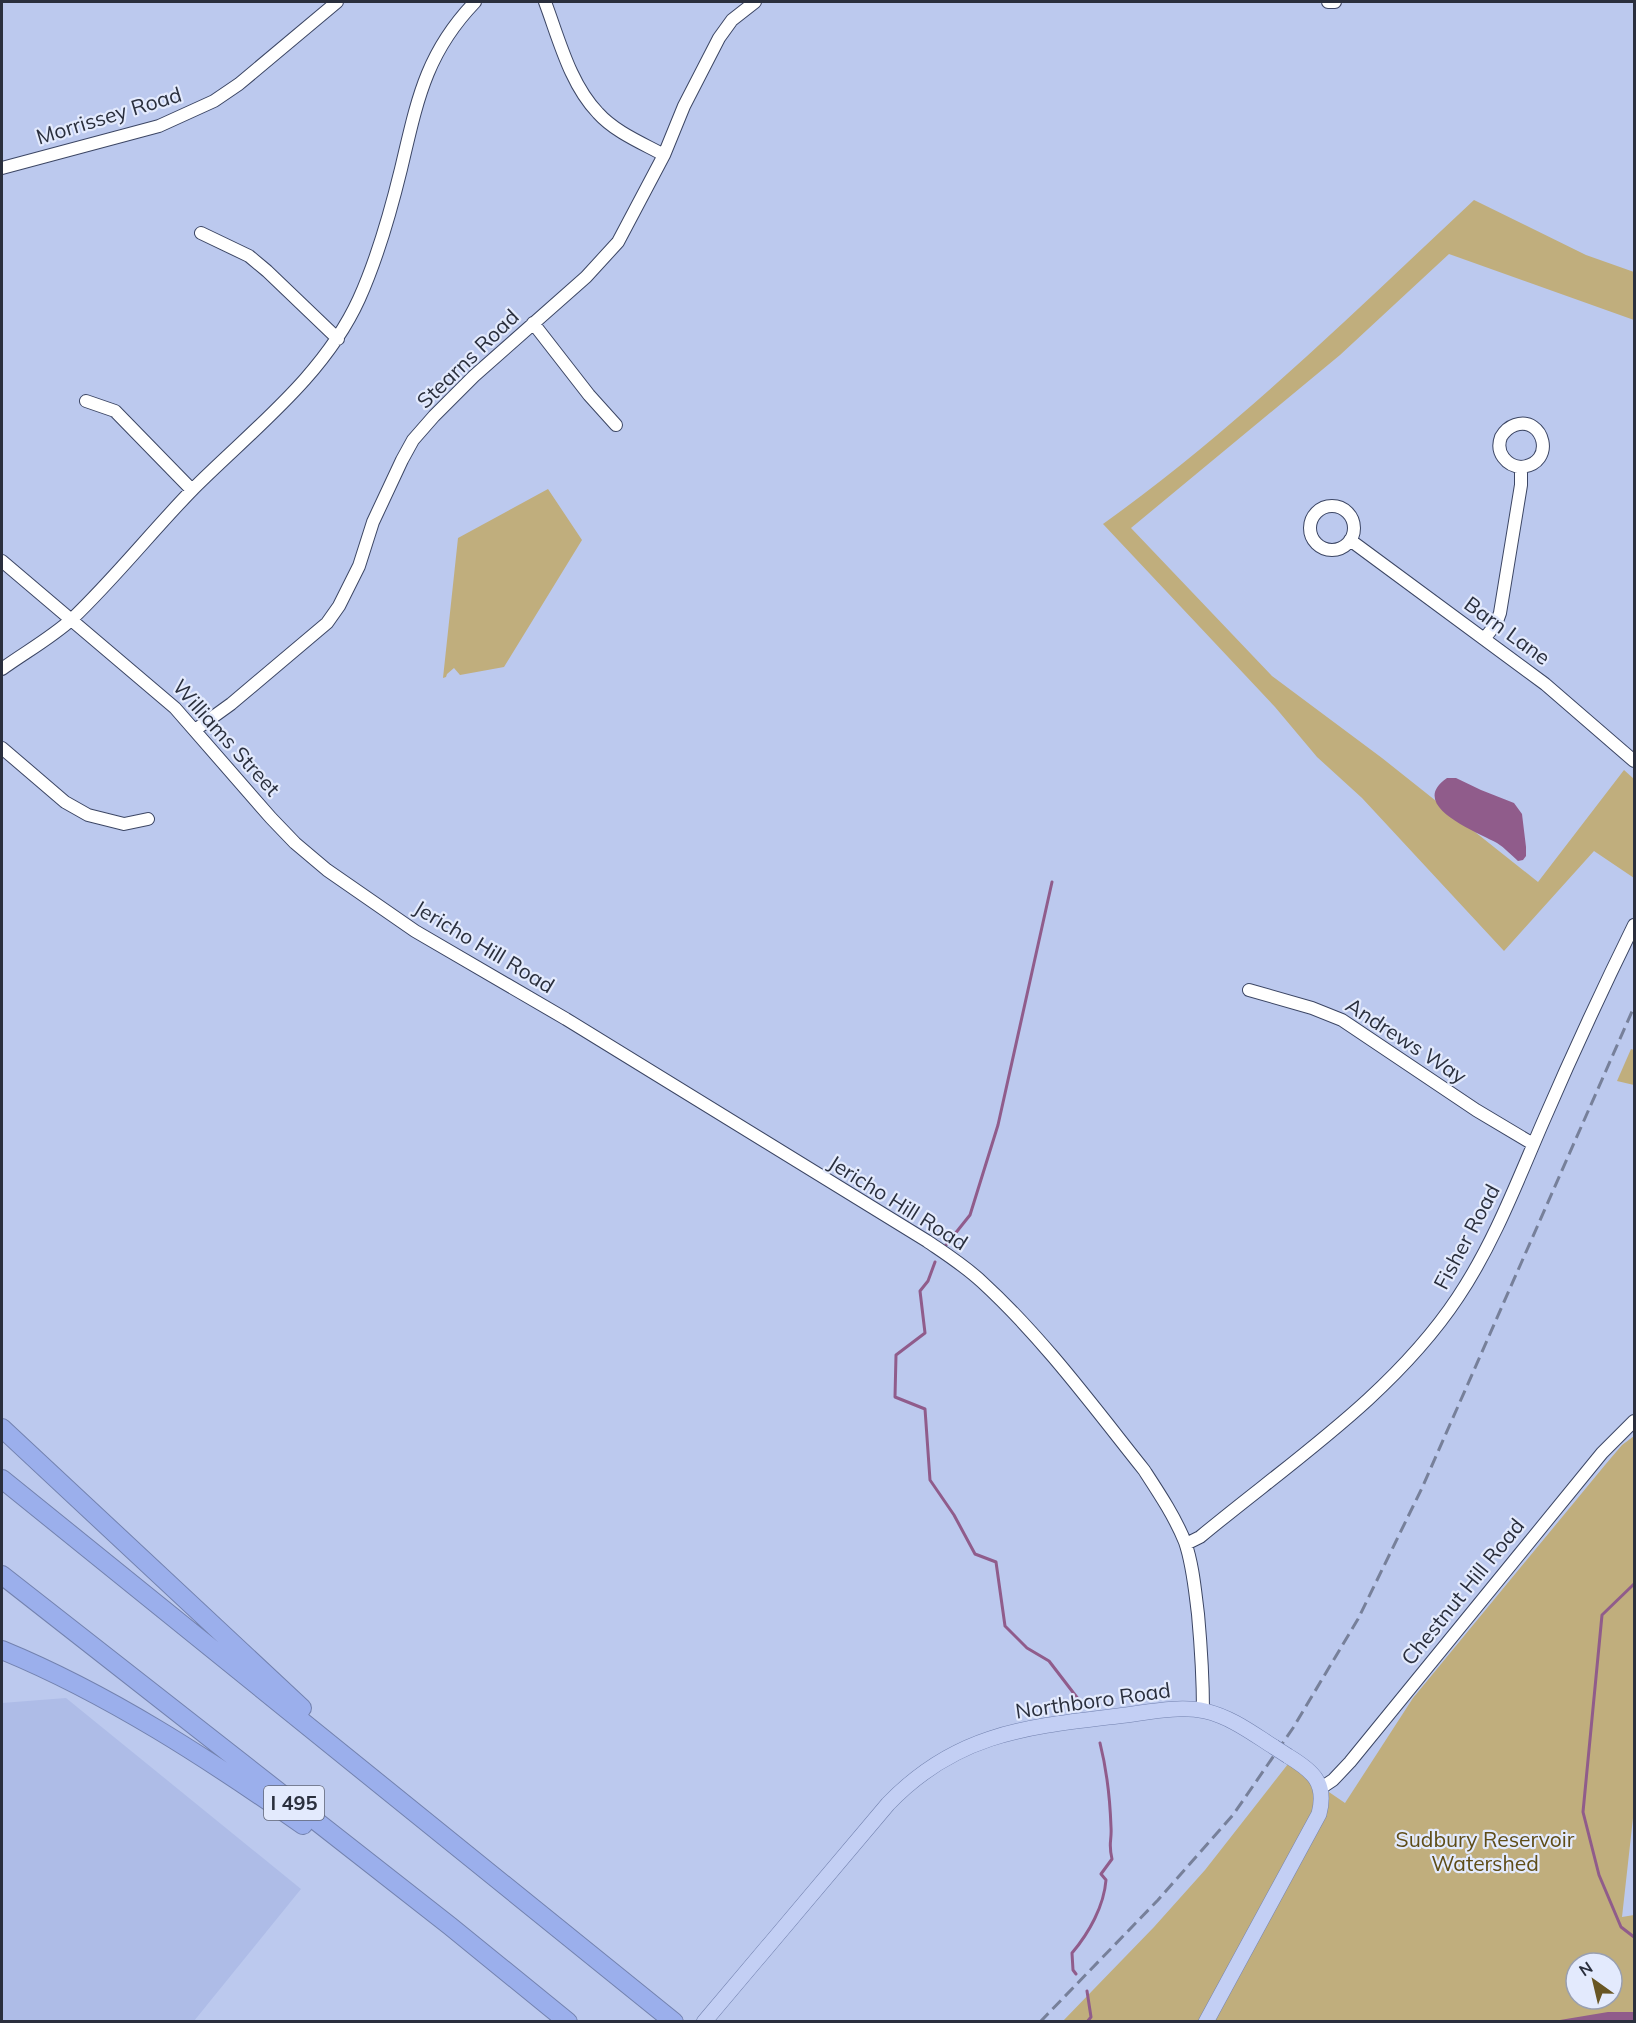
<svg xmlns="http://www.w3.org/2000/svg" width="1636" height="2023" viewBox="0 0 1636 2023" font-family="Mulish,sans-serif">
	<style>
		.built { fill: #aebce7 }
		.green { fill: #c0ae7d; fill-rule: evenodd }
		.water { fill: #905c8b }
		.lines { fill: none; stroke-linecap: round; stroke-linejoin: round }
		.stream { stroke: #905c8b; stroke-width: 3 }
		.minor-casing { stroke: #3c4664; stroke-width: 14 }
		.major-casing { stroke: #7382af; stroke-width: 16 }
		.highway-casing { stroke: #7382af; stroke-width: 20 }
		.minor { stroke: #fff; stroke-width: 12 }
		.major { stroke: #c3cff4; stroke-width: 15 }
		.highway { stroke: #9bafec; stroke-width: 18 }
		.rail { stroke: #77809a; stroke-width: 3; stroke-dasharray: 12 6; stroke-linecap: butt }
		.major-bridge-casing { stroke: #7382af; stroke-width: 16; stroke-linecap: butt }
		.major-bridge { stroke: #c3cff4; stroke-width: 15 }
		.labels { text-anchor: middle; stroke-width: 4.5; stroke-linejoin: round; paint-order: stroke }
		.shield { fill: #e3eafd; stroke: #626777; stroke-width: 1.5 }
		.shield-label { font-size: 20px; font-weight: bold; fill: #2a2f3d }
		.street-label { font-size: 21px; fill: #2a2f3d; stroke: #e3eafd }
		.park-label { font-size: 21px; fill: #5e4c17; stroke: #e3eafd }
	</style>
	<rect width="100%" height="100%" fill="#bcc9ee"/>
	<!-- built -->
	<path class="built" d="M66,1698L301,1889L194,2021H2V1703Z"/>
	<!-- green -->
	<path class="green" d="M1474,200L1586,255L1634,272V320L1449,254L1340,355L1131,528L1272,676L1382,758L1538,882L1624,770L1634,779V878L1594,851L1504,951L1362,798L1317,757L1275,707L1103,524C1237,428 1354,312 1474,200Z
		M548,489L582,540L504,667L460,675L454,668L447,674L446,677L443,678L458,538Z
		M1631,1049L1634,1050V1085L1617,1081Z
		M1634,1436V1809L1622,1917L1634,1915V2021L1062,2022L1154,1927L1205,1870L1288,1764L1345,1803L1413,1698L1605,1465L1622,1445ZM1576,1963H1612V1999H1576Z"/>
	<!-- water -->
	<path class="water" d="M1447,778H1456L1481,790L1514,803L1522,814L1526,847V856L1523,860L1518,861C1511,855 1505,848 1497,843C1478,832 1406,806 1447,778Z
		M1608,2012H1634V2021H1554Z"/>
	<g class="lines">
		<!-- stream -->
		<path class="stream" d="M946,1245L970,1215L998,1125L1052,882
			M935,1262L928,1281L920,1291L925,1333L896,1355L895,1397L925,1409L930,1480L954,1515L975,1554L996,1562L1005,1626L1027,1648L1049,1661L1082,1704
			M1634,1584L1602,1615L1583,1812L1599,1875L1621,1927L1634,1937
			M1076,1974L1073,1970L1072,1953C1089,1933 1104,1906 1106,1880L1101,1874L1112,1859C1108,1843 1112,1841 1111,1827C1110,1798 1107,1771 1100,1743
			M1087,2022L1091,2017L1087,1991"/>
		<!-- minor casing -->
		<g class="minor-casing">
			<path id="minor" d="M545,2C559,39 570,84 598,113C615,132 642,143 664,155
				M1328,2H1335
				M2,168L159,126L214,101L239,84L337,2
				M201,233L249,256L267,271L338,339
				M533,323L589,395L616,425
				M86,401L115,411L192,490
				M1310 528a22 22 0 1 1 44 0a22 22 0 1 1-44 0Z
				M1350,540L1545,684L1634,761
				M2,561L175,708L271,818L295,843L327,870L415,931L566,1019L927,1241C946,1254 965,1266 982,1282C1043,1338 1093,1406 1144,1470C1159,1493 1175,1517 1185,1542C1193,1565 1195,1591 1198,1614C1201,1647 1203,1678 1203,1711
				M1484,639L1496,624L1500,613L1521,485V467C1507,466 1495,453 1501,437C1504,432 1509,427 1515,425C1544,415 1557,464 1521,467
				M2,669C24,653 51,638 72,619C115,578 152,531 193,489C252,430 324,376 359,299C378,257 390,214 401,169C417,102 425,54 475,2
				M195,730L231,704L327,623L339,606L359,566L373,522L402,460L413,440L434,416L474,376L586,277L618,242L664,155L684,106L719,38L732,20L755,2
				M2,748L65,802L88,815L124,824L148,819
				M1249,990L1312,1008L1342,1020L1476,1110L1533,1144
				M1186,1544L1200,1537C1289,1463 1393,1395 1458,1297C1494,1243 1517,1182 1543,1122C1572,1055 1602,990 1634,925
				M1321,1788L1333,1780L1350,1762L1602,1453L1634,1421"/>
		</g>
		<!-- major casing -->
		<g class="major-casing">
			<path id="major" d="M704,2022L888,1804C956,1733 1026,1727 1118,1716C1145,1713 1178,1705 1205,1711C1231,1717 1252,1733 1274,1747
				M1206,2022L1319,1814C1327,1783 1313,1771 1288,1756"/>
		</g>
		<!-- highway casing -->
		<g class="highway-casing">
			<path id="highway" d="M2,1428L302,1708
				M2,1479L674,2022
				M2,1575L450,1926L568,2022
				M2,1650C109,1694 208,1759 303,1825"/>
		</g>
		<!-- minor -->
		<use href="#minor" class="minor"/>
		<!-- major -->
		<use href="#major" class="major"/>
		<!-- highway -->
		<use href="#highway" class="highway"/>
		<!-- rail -->
		<path class="rail" d="M1040,2022L1158,1900L1233,1815L1293,1728L1358,1619L1422,1488L1634,1007"/>
		<!-- major-bridge casing -->
		<g class="major-bridge-casing">
			<path id="major-bridge" d="M1274,1747L1288,1756"/>
		</g>
		<!-- major-bridge -->
		<use href="#major-bridge" class="major-bridge"/>
	</g>
	<g class="labels">
		<!-- shield labels -->
		<rect class="shield" x="264" y="1786" width="60" height="34" rx="4.5"/>
		<g class="shield-label">
			<text x="294" y="1810">I 495</text>
		</g>
		<!-- street labels -->
		<g class="street-label">
			<text transform="translate(109 116) rotate(-17)" y="7">Morrissey Road</text>
			<text transform="translate(468 359) rotate(-44)" y="7">Stearns Road</text>
			<text transform="translate(1507 631) rotate(36)" y="7">Barn Lane</text>
			<text transform="translate(226 738) rotate(48)" y="7">Williams Street</text>
			<text transform="translate(484 947) rotate(31)" y="7">Jericho Hill Road</text>
			<text transform="translate(1406 1041) rotate(33)" y="7">Andrews Way</text>
			<text transform="translate(898 1203) rotate(32)" y="7">Jericho Hill Road</text>
			<text transform="translate(1467 1237) rotate(-62)" y="7">Fisher Road</text>
			<text transform="translate(1463 1592) rotate(-51)" y="7">Chestnut Hill Road</text>
			<text transform="translate(1093 1701) rotate(-8)" y="7">Northboro Road</text>
		</g>
		<!-- park labels -->
		<g class="park-label">
			<text x="1485" y="1847">Sudbury Reservoir<tspan x="1485" dy="24">Watershed</tspan></text>
		</g>
	</g>
	<!-- border -->
	<rect width="1636" height="2023" fill="none" stroke="#2a2f3d" stroke-width="6"/>
	<!-- north arrow -->
	<g transform="translate(1594 1981) rotate(326)"><circle r="28" fill="#e3eafd" stroke="#999fb0" stroke-width="1.5"/>
	<path d="M0-4.5L10 22L0 15L-10 22Z" fill="#685624"/>
	<text y="-9" font-size="16" font-weight="bold" text-anchor="middle" fill="#2a2f3d">N</text>
	</g>
</svg>
